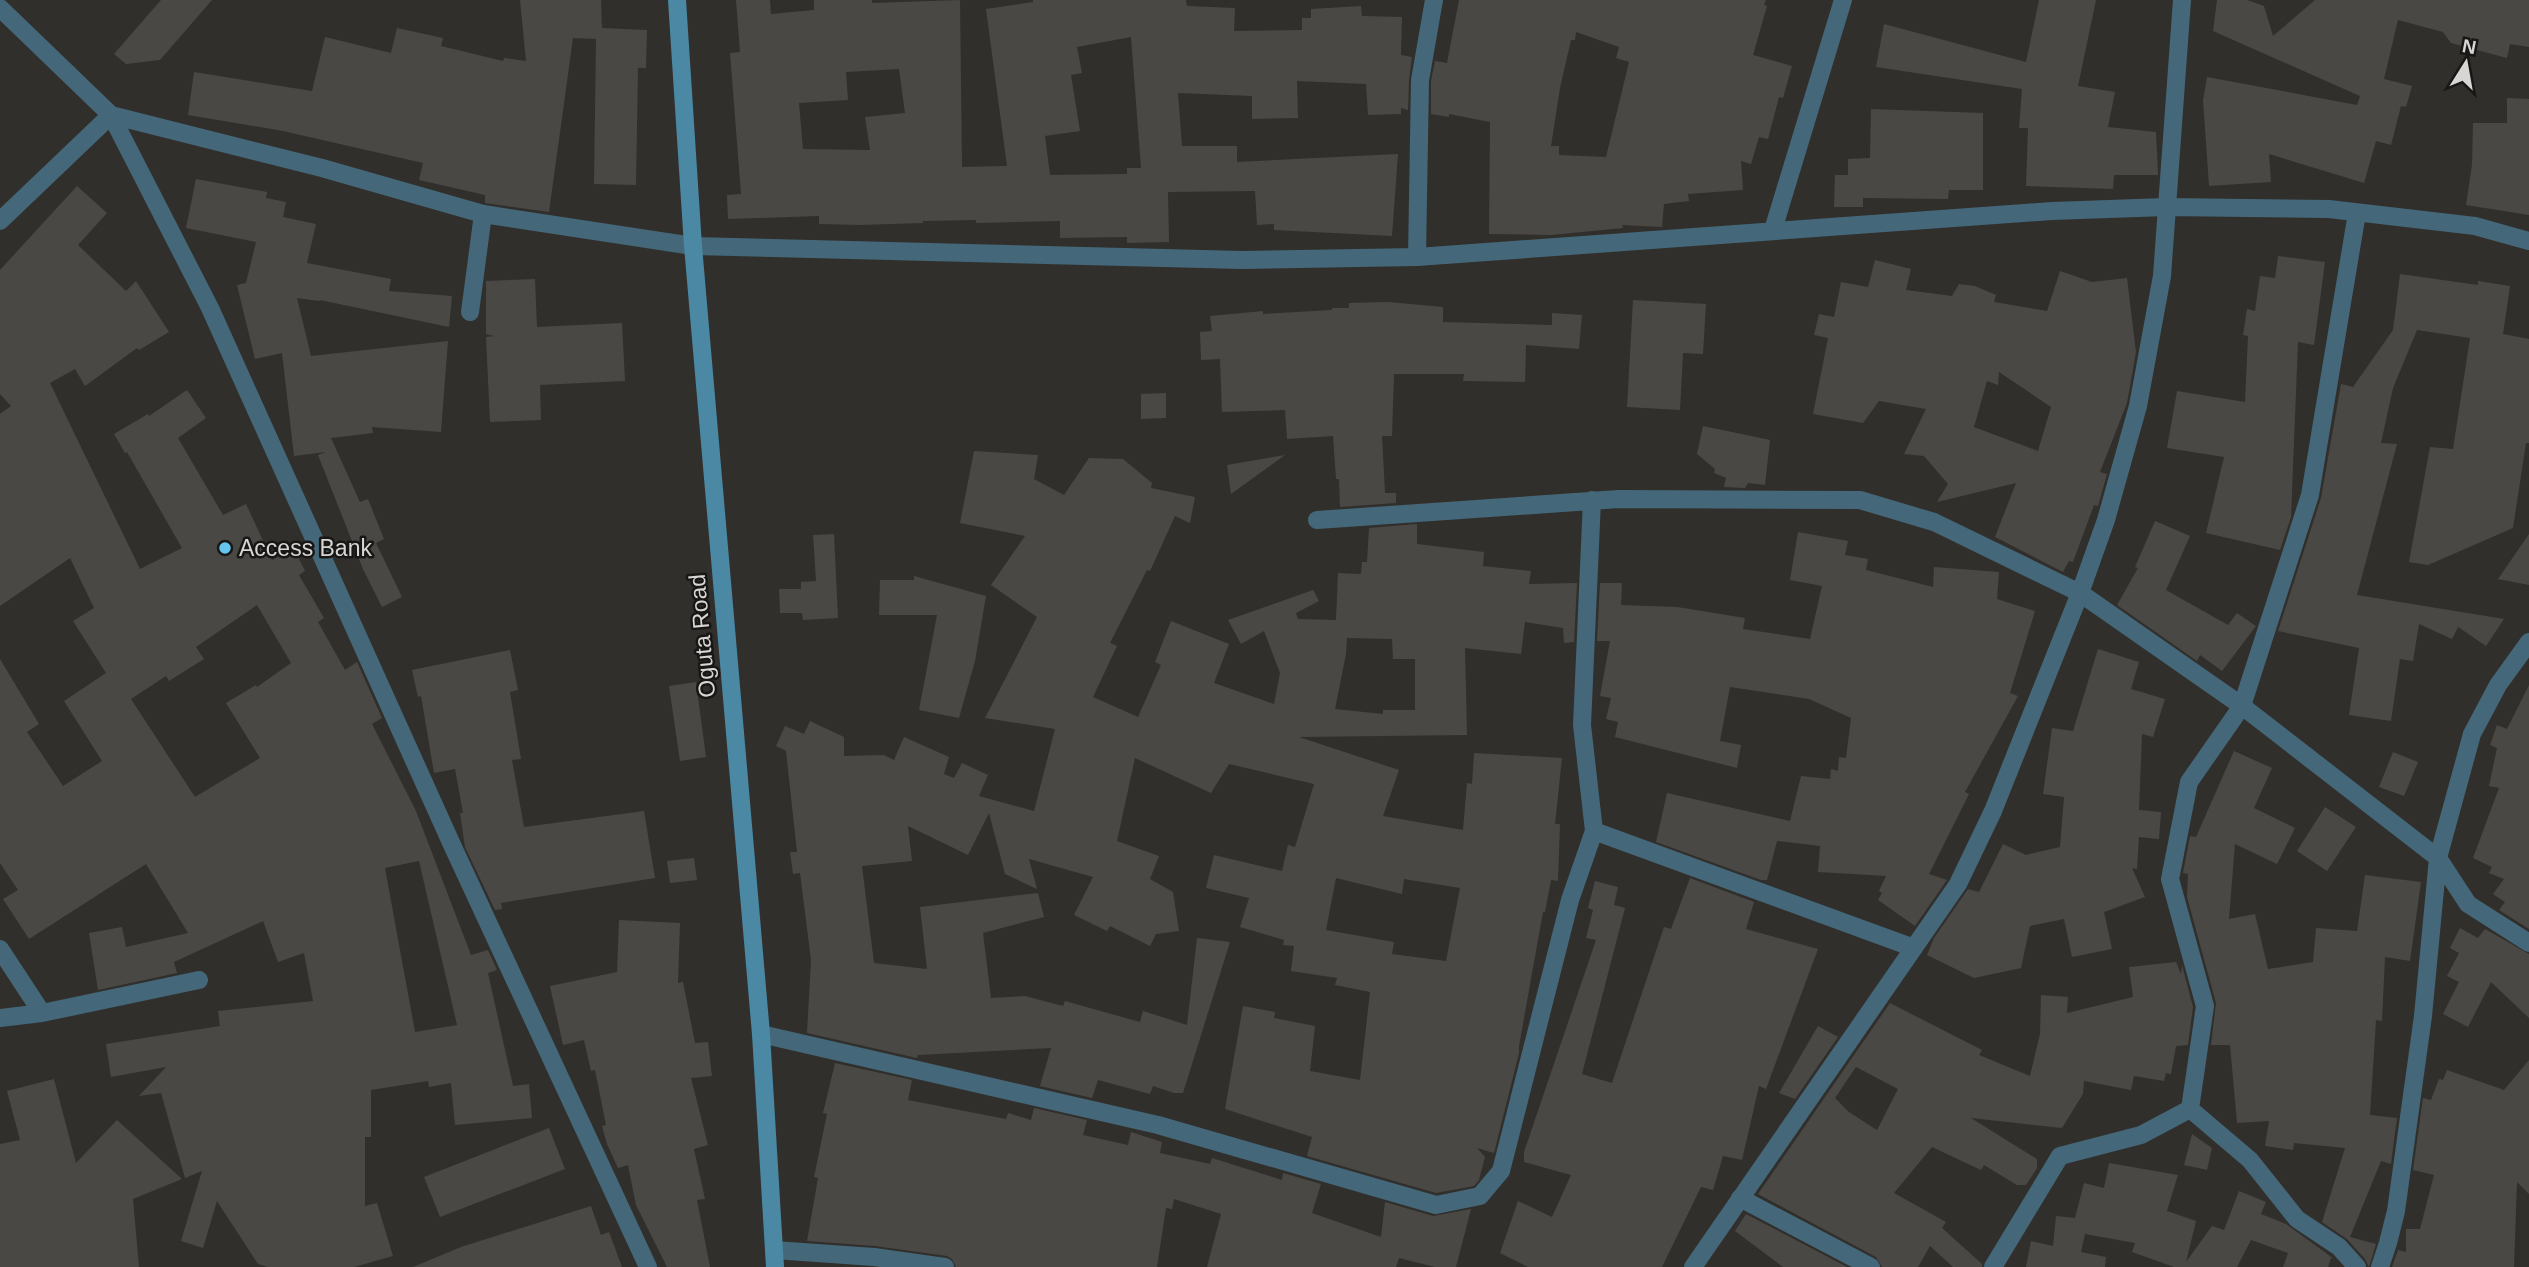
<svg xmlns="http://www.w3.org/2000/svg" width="2529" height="1267" viewBox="0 0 2529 1267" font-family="Helvetica,sans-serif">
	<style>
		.building { fill: #4a4845; fill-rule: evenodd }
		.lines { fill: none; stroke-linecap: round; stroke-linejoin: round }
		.minor { stroke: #446879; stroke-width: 18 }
		.tertiary { stroke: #446879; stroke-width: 18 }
		.secondary { stroke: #4b88a3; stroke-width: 18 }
		.poi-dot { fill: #65c5ee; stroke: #181716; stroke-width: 2.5 }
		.labels { text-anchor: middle; stroke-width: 5; stroke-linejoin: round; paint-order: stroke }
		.poi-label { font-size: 23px; fill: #d7d6d4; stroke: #181716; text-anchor: start }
		.street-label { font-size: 23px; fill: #d7d6d4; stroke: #181716 }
	</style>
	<rect width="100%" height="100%" fill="#312f2c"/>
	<!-- building -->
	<path class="building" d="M161,0H212L160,60L126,64L114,54Z
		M520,0H601L602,28L647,30L646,68H638L636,185L594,184L596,39L573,38L549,212L485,203V195L419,180L423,163L283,131L188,115L194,72L312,91L325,37L391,53L397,28L443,38L441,46L503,61L504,58L526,61Z
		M736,0H770L771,14L814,10V0H872V3L960,0L962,167L1007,166L986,9L1033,2V0H1186L1187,6L1235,8L1234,31L1302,30V18H1311V9L1361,6L1362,16L1402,17L1401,55L1412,57L1409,80L1408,110L1401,108V114L1368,115L1366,84L1297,81L1298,118L1252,119V96L1178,93L1182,146H1237V162L1398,154L1392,236L1274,230V224L1257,225L1255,191L1168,192L1169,242L1127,243V237L1060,238V221L976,223V220L923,221V223L860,225L819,224V216L728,219L727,195L741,194L730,53L740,52ZM1131,37L1141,168H1127V174L1050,175L1045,136L1080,131L1071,75L1082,73L1077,47ZM899,69L905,113L865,117L870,150L803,149L799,103L848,100L846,72Z
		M1459,0H1766L1764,5L1767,6L1753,55L1792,66L1783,98L1779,97L1768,139L1759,137L1751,164L1741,161L1743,190L1688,194L1689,201L1664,204L1662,227L1622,225L1623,228L1551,235L1489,234L1490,122L1449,114V117L1431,114V81L1435,61L1447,63ZM1576,32L1619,47L1616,58L1629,62L1606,157L1559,155V146H1551L1560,88L1571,40H1575Z
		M2039,0H2096L2078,86L2115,92L2108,127L2156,132L2158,175H2114L2113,189L2026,186L2028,128H2019L2022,89L1876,67L1884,24L2026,62Z
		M2217,0H2247L2264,6L2273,36L2315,0H2529V47L2510,44L2507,58L2451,43L2443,32L2398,20L2384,79L2412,86L2406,107L2401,106L2391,145L2376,141L2364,183L2269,154L2271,182L2209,186L2203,100L2207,77L2357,105L2360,96L2213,31Z
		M2507,98L2529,99V215L2466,205L2472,165L2473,123H2507Z
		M1871,109L1983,113V190H1949L1948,199L1863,198V207H1834L1835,175H1848V159L1870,158Z
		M196,179L267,192L266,198L286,202L283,217L316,224L307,263L391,279L389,291L452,296L449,327L320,300L319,301L297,298L311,356L448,341L441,432L372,427L373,433L331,438L360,502L368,499L384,539L376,543L402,597L382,607L363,569L318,455L326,452L294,456L282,353L255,359L237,285L246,283L256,242L186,228Z
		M77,186L107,213L78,245L126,291L136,281L169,332L139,350L137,348L85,386L75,369L50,383L140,569L182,548L127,452L125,453L114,434L148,414L149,416L187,390L206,418L178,438L223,515L246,504L272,560L294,549L305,571L299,575L324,618L318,622L345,670L357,662L382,718L372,724L416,811L471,955L488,950L497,970L488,973L513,1086L529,1084L532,1118L455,1125L451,1083L429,1087L428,1081L371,1090V1137H365V1206L377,1203L393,1256L354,1267H268L258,1264L217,1201L203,1248L181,1241L202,1171L185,1178L161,1093L139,1096L166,1067L111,1077L106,1044L220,1026L218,1011L313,1001L304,953L278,962L263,921L174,962L177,973L98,990L89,933L122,927L126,947L188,933L146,864L29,939L3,899L18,890L0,863V659L39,724L27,732L63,786L102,761L64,701L106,673L73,621L94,608L70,558L0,606V414L11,406L0,394V270ZM257,605L291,663L257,687L256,685L226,703L260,758L195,797L131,699L166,676L169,681L204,659L196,647ZM419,861L457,1025L415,1032L385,868Z
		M2278,256L2325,262L2314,345L2298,342L2291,517L2280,550L2206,533L2224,457L2167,448L2177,391L2245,402L2248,336L2243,335L2247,309L2255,311L2260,276L2275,278Z
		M1875,260L1911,269L1906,290L1952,296L1959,284L1975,286L1996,295L1994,302L2047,311L2060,271L2092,282L2127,278L2136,352L2127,403L2100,472L2107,474L2098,506L2094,505L2073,562L2069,561L2063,572L1995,537L2016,483L1937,502L1948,484L1924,456L1904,454L1926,409L1879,401L1863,423L1813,414L1828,338L1814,335L1819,314L1834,317L1841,282L1868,287ZM1999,372L2051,407L2038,451L1974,427L1987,381L1998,385Z
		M2400,274L2478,285V281L2510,286L2503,334L2529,339V443H2526L2513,528L2428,565L2409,562L2430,447L2453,449L2470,338L2417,330L2393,388L2381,443L2397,444L2357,595L2504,619L2486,646L2458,627L2452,639L2419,624L2413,661L2400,659L2391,721L2349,715L2359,648L2278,631L2321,498L2341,384L2353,387L2393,330Z
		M535,279L537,327L622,323L625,381L540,385L541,420L490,422L486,337L494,336L486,334V281Z
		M1633,300L1706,304L1703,354L1683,353L1680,410L1627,407Z
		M1388,302L1443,307V322L1552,325V313L1582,315L1579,349L1526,345L1525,382L1463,381L1464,374H1394L1392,436H1382L1385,493H1396V503L1340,507L1339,479H1336L1333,436L1287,439L1285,410L1222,412L1220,359L1201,360L1200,332L1212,331L1210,316L1263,311V314L1332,310V308H1349V303Z
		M1166,393V418L1141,419V394Z
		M1703,426L1770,440L1765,485L1748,483L1745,488L1724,487L1726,478L1714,473L1715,469L1697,454Z
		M974,451L1038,455L1034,479L1064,495L1089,458L1123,459L1152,483L1151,488L1195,497L1190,523L1175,516L1150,571L1147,570L1110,643L1117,646L1093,697L1138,717L1161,665L1155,662L1171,621L1229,644L1214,683L1274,704L1280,673L1264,631L1241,644L1228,620L1313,590L1319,601L1296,613L1298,619L1336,620L1338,573L1361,574L1362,562H1367L1369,528L1417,524V544L1484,552L1483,566L1531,571L1529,584L1577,583L1574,642L1564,643L1563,628L1525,622L1521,654L1465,648L1467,735L1299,737L1399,770L1383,816L1463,830L1467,783L1472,784L1474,753L1562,758L1555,824H1560L1558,881L1551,880L1545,912H1543L1519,1046V1053L1494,1153L1477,1148L1485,1157L1479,1180L1474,1186L1436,1193L1307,1156L1312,1137L1225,1109L1243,1006L1275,1012L1274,1018L1315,1026L1310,1071L1360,1080L1370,992L1335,985L1337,978L1291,971L1294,946L1283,945L1284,940L1240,927L1249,898L1206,888L1214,855L1282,871L1288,845L1295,847L1314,784L1229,764L1211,793L1135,758L1117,841L1159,856L1150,879L1173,892L1179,931L1156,934L1150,946L1110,926L1107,931L1074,915L1093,877L1029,859L1037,889L1005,874L989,813L968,855L908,826L912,861L862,866L874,963L927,969L920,907L1038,893L1044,917L983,933L991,998L1025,996L1063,1006L1065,1001L1140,1022L1143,1011L1187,1025L1197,938L1230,942L1183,1093H1174L1153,1086L1150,1094L1098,1080L1092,1098L1040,1086L1051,1048L918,1055L917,1058L807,1033L811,960L800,873L793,874L790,852H797L786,751L776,746L785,726L804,734L810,721L844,737V756L884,755L894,760L904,737L949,757L944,774L954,778L962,763L988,775L979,796L1034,811L1055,729L985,718L1037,617L991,585L1025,536L960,523ZM1347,638L1392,639L1393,659H1415V710H1383V714L1335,709L1346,654ZM1336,878L1402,894L1404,879L1460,888L1446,961L1392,954L1394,942L1326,930Z
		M1285,455L1231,494L1227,465Z
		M2155,521L2190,536L2166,590L2228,625L2237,613L2256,626L2222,671L2200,655L2197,661L2117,605L2138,568L2135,567Z
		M1798,532L1848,541L1845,555L1868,559L1866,570L1933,587L1934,567L1999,572L1997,599L2035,611L2010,693L2018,696L1965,792L1969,794L1929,874L1947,880L1915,926L1878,900L1882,893L1879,891L1886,876L1818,872L1820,846L1777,841L1767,880H1761L1656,842L1667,793L1790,821L1801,776L1830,779L1831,769L1838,771L1839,757L1846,758L1851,718L1809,699L1730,687L1720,741L1741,745L1737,768L1615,737L1618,722L1606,719L1611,698L1600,696L1610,641H1597L1600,583H1622L1621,605L1677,607L1745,618L1743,629L1810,639L1822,586L1790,580Z
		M834,534L838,618L803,620L802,613H780L779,589H801V582L816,581L813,535Z
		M2529,534V585L2498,579Z
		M914,576L986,596L975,661L959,718L919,710L937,615H879L880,580H914Z
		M2098,649L2139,662L2131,689L2165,699L2153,737L2142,734L2139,810L2161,812L2159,839L2139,837L2137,869L2132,868L2145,897L2104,912L2112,949L2072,957L2064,919L2030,926L2021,968L1974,978L1927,955L1934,938L1968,889L1979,892L2003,844L2026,855L2060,847L2064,797L2043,794L2052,728L2073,731Z
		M510,650L518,690L510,692L521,759L512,760L524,827L644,811L655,878L501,903L502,909L495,910L465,847L460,813H463L455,769L434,773L421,696L418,697L412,670Z
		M696,682L706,757L680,761L669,686Z
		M2529,685V929L2499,910L2505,902L2493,894L2504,879L2489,873L2492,867L2473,858L2499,788L2489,786L2497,748L2490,745L2497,725L2507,729Z
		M2234,751L2272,768L2254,808L2295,828L2277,864L2235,844L2229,919L2255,914L2268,969L2313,962L2316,928L2357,931L2365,875L2421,882L2410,961L2385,957L2382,1021L2376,1020L2370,1115L2397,1118L2391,1164L2381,1161L2350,1237L2376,1244L2369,1267L2365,1259L2347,1239L2322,1222L2345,1148L2294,1143L2293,1150L2265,1146L2269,1121L2237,1123L2230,1045H2211L2216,1003L2187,897L2188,874L2183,873L2190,836L2196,837Z
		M2393,752L2418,762L2404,796L2379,787Z
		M2325,807L2356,827L2327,871L2297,851Z
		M694,858L697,880L670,883L667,861Z
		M1690,878L1754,902L1746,929L1818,949L1766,1089L1759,1086L1742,1160L1723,1156L1713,1190L1701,1187L1662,1267H1528L1500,1253L1518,1201L1552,1217L1571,1175L1524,1162V1152L1596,940L1586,938L1593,910L1588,908L1595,881L1618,887L1614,905L1625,908L1582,1074L1612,1083L1664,927L1671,929Z
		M619,920L680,923L678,983L683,982L695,1043L708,1042L712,1076L691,1078L708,1145L694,1149L705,1199L697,1200L710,1267H667L636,1205L628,1165L618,1168L607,1144L602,1126L606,1125L595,1070L591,1071L584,1040L563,1045L550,986L617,972Z
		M2460,928L2478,938L2485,929L2529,954V1018L2491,982L2468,1027L2443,1014L2459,982L2447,976L2459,953L2450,948Z
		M2176,962L2181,974L2182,965L2193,1007L2188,1045L2176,1046L2171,1074L2166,1073L2164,1081L2134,1076L2131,1090L2084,1081L2083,1094L2062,1128L1971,1118L2037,1159V1168L2026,1185H2017L1984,1165L1981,1170L1932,1147L1894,1193L1946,1222L1942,1228L1982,1264V1267H1953L1930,1246L1918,1267H1882L1876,1257L1758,1194L1890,1003L1982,1050L1979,1055L2030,1076L2040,1034L2041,995L2068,997L2067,1013L2133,997L2129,967ZM1856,1067L1898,1089L1877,1130L1849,1112L1835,1098Z
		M1818,1026L1838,1037L1795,1099L1779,1093Z
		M2529,1060V1194L2517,1182L2514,1267H2392L2398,1250L2406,1252V1229H2420L2434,1175L2413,1170L2423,1098L2431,1100L2439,1079L2443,1080L2447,1070L2504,1090Z
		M835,1063L912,1080L908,1100L1006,1119L1008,1113L1031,1120L1034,1108L1087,1120L1083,1135L1128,1145L1131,1132L1162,1142L1160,1153L1210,1164L1212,1158L1282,1180L1283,1173L1321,1184L1312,1213L1381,1237L1385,1202L1433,1216L1471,1209L1456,1267H1435L1399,1258L1396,1267H1207L1221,1214L1174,1199L1172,1209L1166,1208L1157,1267H956L952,1259L947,1256L875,1246L807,1241L818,1178L814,1177L827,1114L823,1113Z
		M54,1079L76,1163L117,1120L182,1179L133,1199L139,1267H0V1144L20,1140L7,1091Z
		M549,1128L565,1169L440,1217L424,1177Z
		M2192,1134L2212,1148L2207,1170L2184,1165Z
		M2109,1163L2178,1175L2167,1211L2196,1221L2186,1262L2212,1226L2224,1230L2239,1191L2266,1202L2261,1214L2286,1224L2334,1259L2331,1258L2328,1267H2283L2288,1253L2251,1240L2237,1267H2174L2132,1252L2135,1243L2085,1234L2081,1252L2106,1257L2105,1267H2026L2031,1241L2053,1246L2056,1216L2075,1218L2084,1183L2104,1188Z
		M591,1206L601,1235L609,1232L622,1267H413L461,1247Z
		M1746,1214L1847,1267H1783L1735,1231Z"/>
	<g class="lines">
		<!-- minor -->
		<path class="minor" d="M0,221L111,115L210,308L453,847L648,1267
			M1773,230L1843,0
			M1417,257L1420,80L1434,0
			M470,312L483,214
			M1317,520L1619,499L1860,500L1934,522L2080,593L2242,706L2438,858L2468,904L2529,943
			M1594,831L1914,948
			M0,949L42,1013
			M0,1018L42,1013L199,980
			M761,1034L1158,1125L1436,1205L1480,1196L1501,1171L1570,900L1594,831L1582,725L1592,500
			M2190,1109L2205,1006L2170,879L2189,782L2242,706L2310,495L2357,213
			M2190,1109L2250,1160L2297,1219L2339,1247L2357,1267
			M1740,1198L1871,1267
			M774,1250L874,1257L945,1267
			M1693,1267L1958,884L1993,811L2080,593L2106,520L2138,406L2162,276L2182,0
			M1993,1267L2060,1156L2141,1135L2190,1109
			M2380,1267L2388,1243L2396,1211L2423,1016L2438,858L2472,734L2498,685L2529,642"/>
		<!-- tertiary -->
		<path class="tertiary" d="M0,8L111,115L322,168L483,214L693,246L1242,260L1417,257L2052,211L2166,207L2329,209L2475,226L2529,241"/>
		<!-- secondary -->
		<path class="secondary" d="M677,0L693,246L761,1034L775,1267"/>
	</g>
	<!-- markers -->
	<circle class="poi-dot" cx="225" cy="548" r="7"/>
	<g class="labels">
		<!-- poi labels -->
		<g class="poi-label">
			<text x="239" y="556">Access Bank</text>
		</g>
		<!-- street labels -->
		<g class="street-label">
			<text transform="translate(702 636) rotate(-95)" y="8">Oguta Road</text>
		</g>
	</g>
	<!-- north arrow -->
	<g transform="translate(2466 63) rotate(11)" stroke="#181716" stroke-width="5" paint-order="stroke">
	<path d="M0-5L12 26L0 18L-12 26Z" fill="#d7d6d4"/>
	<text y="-10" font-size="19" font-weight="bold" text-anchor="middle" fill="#d7d6d4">N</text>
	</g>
</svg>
